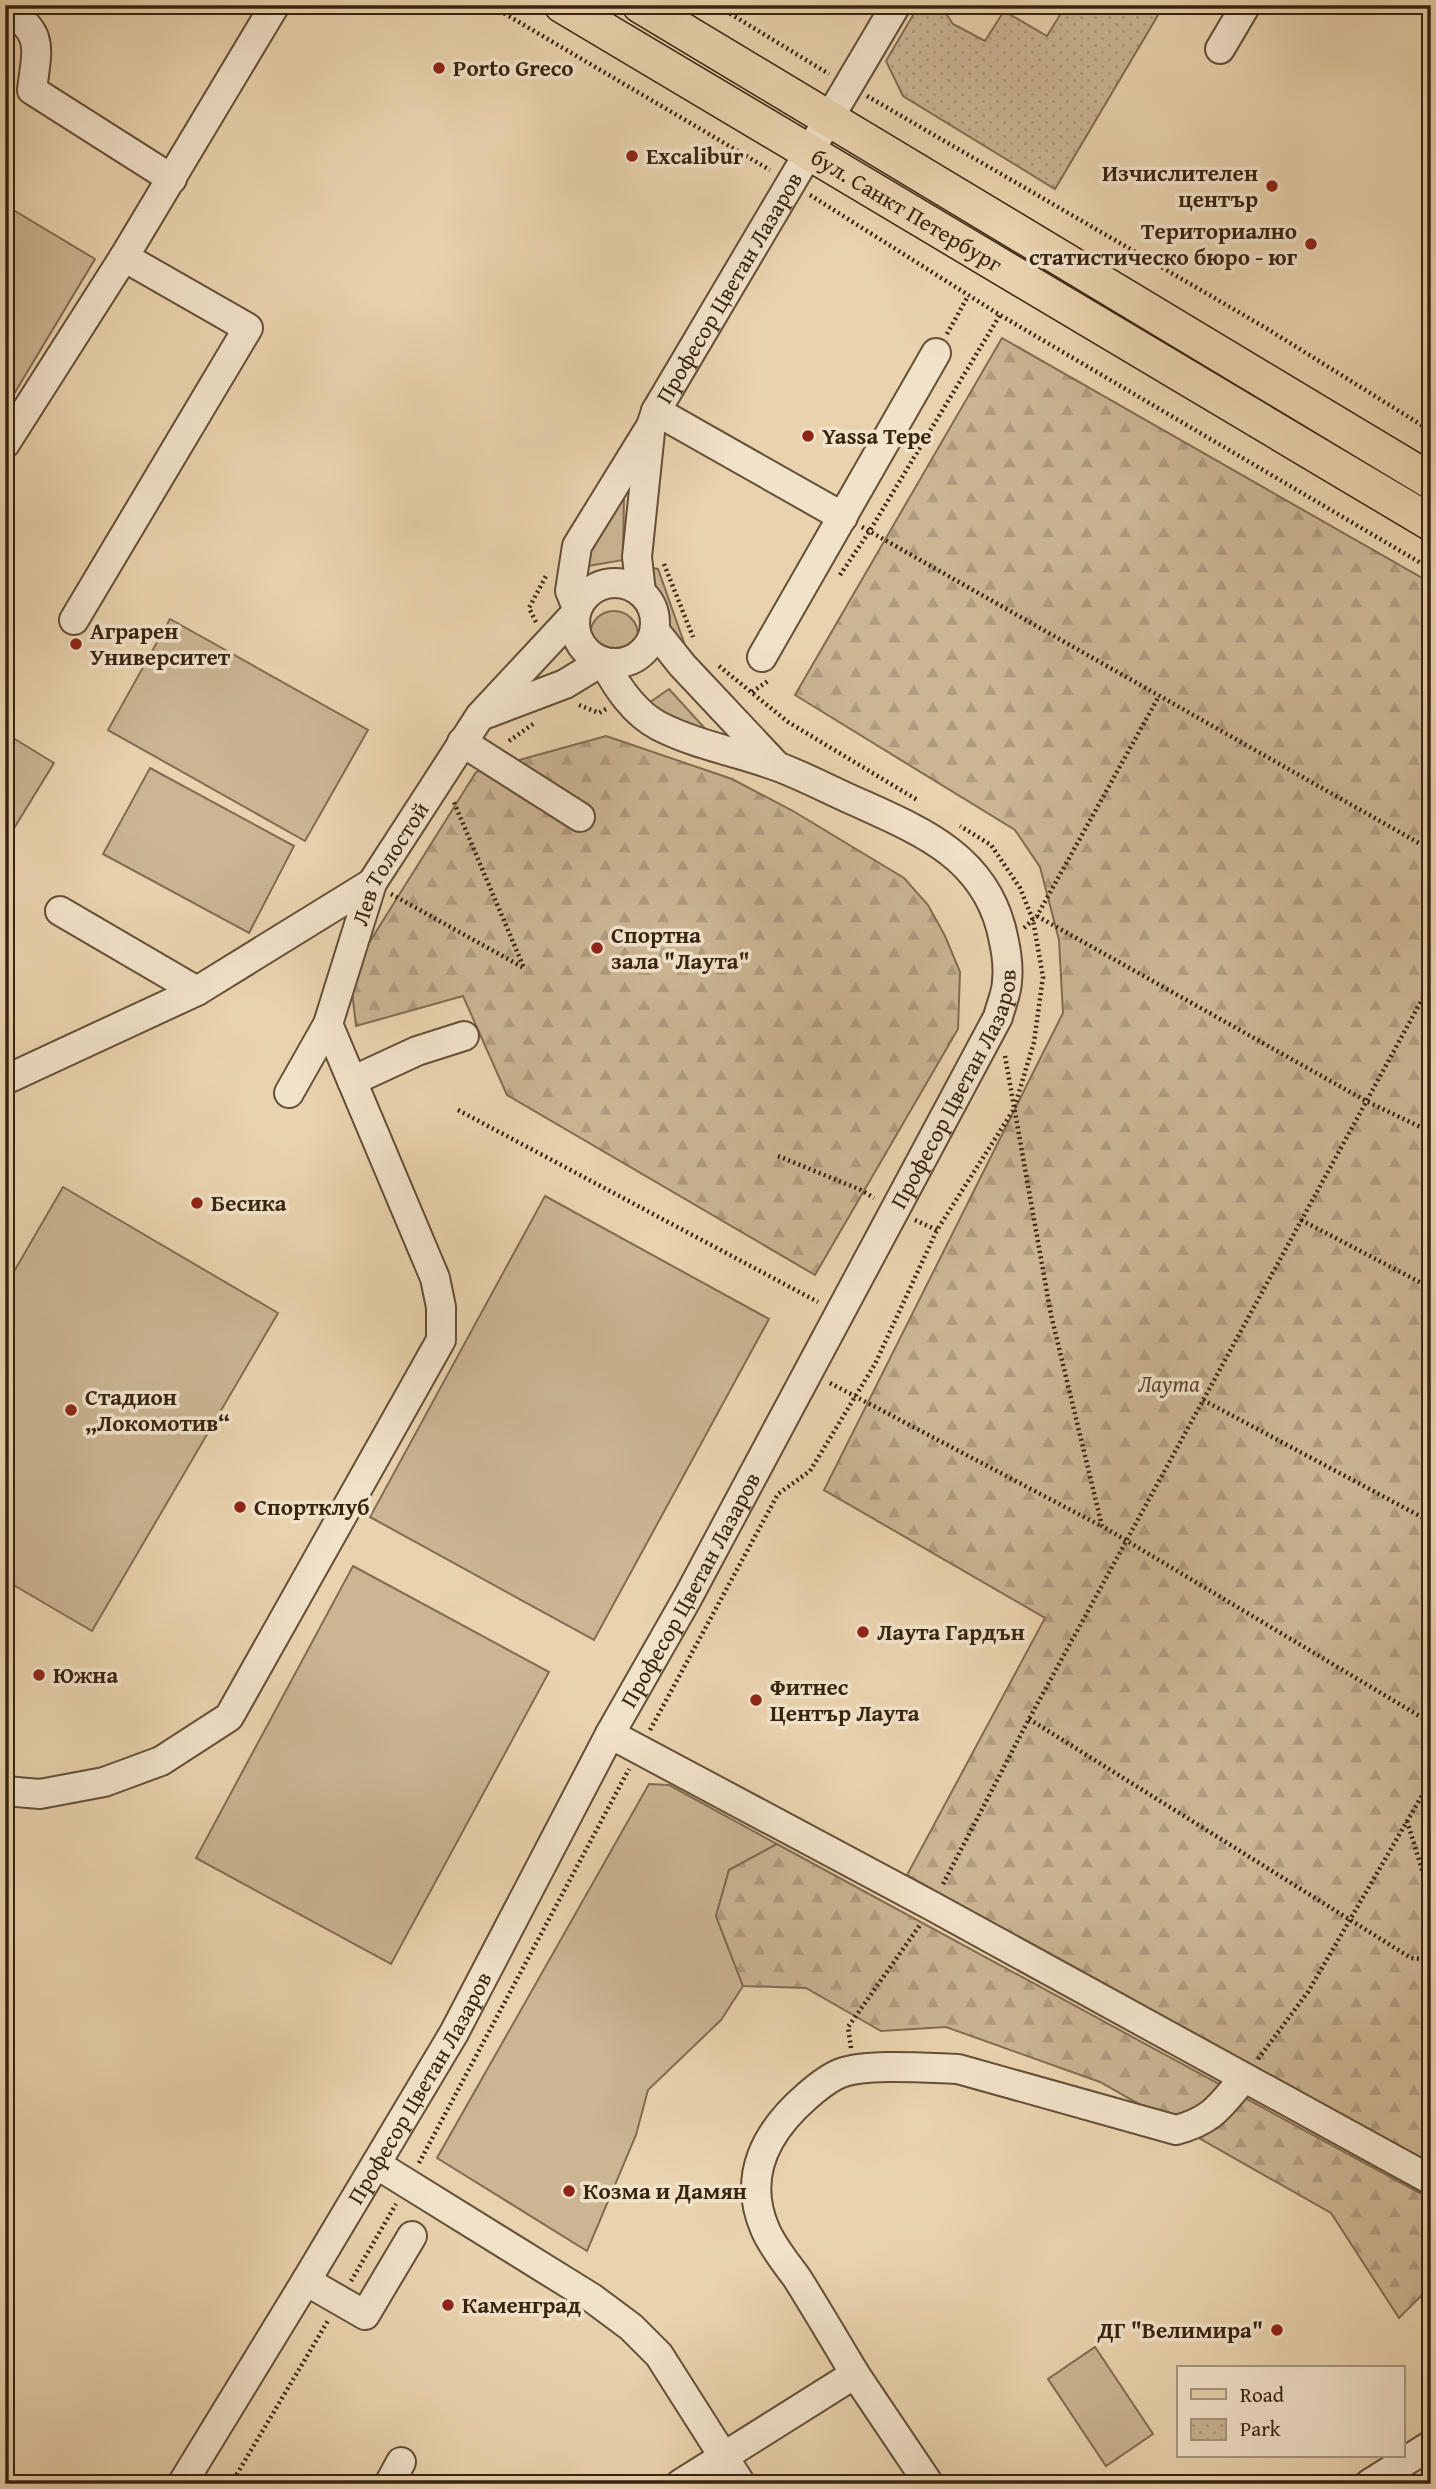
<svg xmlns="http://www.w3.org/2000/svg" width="1436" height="2489" viewBox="0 0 1436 2489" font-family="'Gentium Book Plus',serif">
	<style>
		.grass { fill: #cbb593; stroke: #826c51; stroke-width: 2 }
		.forest { fill: url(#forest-firs); stroke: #826c51; stroke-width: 2 }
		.park { fill: url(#park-dots); stroke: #826c51; stroke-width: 2 }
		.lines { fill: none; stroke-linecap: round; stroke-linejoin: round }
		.minor-casing { stroke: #644f37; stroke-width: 32 }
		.major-casing { stroke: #38230f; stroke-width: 38 }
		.path { stroke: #38230f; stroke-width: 4.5; stroke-dasharray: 2 3.5; stroke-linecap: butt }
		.minor { stroke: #f1e2ca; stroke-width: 28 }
		.major { stroke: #e9d3ae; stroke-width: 35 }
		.poi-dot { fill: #8f2418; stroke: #f1e2ca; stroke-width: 2.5 }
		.labels { text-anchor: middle; stroke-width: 7; stroke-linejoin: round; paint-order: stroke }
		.poi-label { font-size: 23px; font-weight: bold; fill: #38230f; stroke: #f1e2ca; text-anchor: start }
		.street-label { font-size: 23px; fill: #38230f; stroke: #f1e2ca }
		.park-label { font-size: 23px; font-style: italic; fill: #5d4830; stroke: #f1e2ca }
	</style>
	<defs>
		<pattern id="forest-firs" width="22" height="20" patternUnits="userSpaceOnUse" patternTransform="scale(1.75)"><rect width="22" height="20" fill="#cbb593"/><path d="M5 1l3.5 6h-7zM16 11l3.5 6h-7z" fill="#af9b7e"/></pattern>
		<pattern id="park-dots" width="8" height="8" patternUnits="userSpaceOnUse" patternTransform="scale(1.75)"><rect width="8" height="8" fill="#cbb593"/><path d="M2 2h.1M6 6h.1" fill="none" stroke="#af9b7e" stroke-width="1.8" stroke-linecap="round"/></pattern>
	</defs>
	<rect width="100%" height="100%" fill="#e9d3ae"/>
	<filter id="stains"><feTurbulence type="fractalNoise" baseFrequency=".00286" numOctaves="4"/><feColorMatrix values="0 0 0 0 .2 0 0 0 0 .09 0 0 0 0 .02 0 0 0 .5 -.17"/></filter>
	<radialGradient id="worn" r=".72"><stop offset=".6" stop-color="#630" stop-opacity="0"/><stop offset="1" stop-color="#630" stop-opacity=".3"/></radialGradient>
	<!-- grass -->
	<path class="grass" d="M5,205L95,259L5,409Z
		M624,494L623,560L583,567L618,497Z
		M651,568L658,569L687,651L681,659L659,608Z
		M590 635a24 24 0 1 1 48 0a24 24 0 1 1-48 0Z
		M170,619L368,730L305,841L108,730Z
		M669,689L710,734L643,707Z
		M5,733L54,763L5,843Z
		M150,768L294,846L249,933L103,854Z
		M63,1187L278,1313L92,1631L5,1580V1287Z
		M545,1196L769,1319L594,1640L370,1517Z
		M353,1566L549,1672L391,1964L196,1858Z
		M649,1784L669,1785L777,1844L729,1870L716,1916L743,1986L721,2020L648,2090L636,2135L587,2251L437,2158Z
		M1095,2347L1153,2434L1106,2466L1048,2379Z"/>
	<!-- forest -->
	<path class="forest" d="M1002,338L1431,583V2170L907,1875L1045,1618L824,1490L1063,1013L1059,940L1040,867L1015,830L795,695Z
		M606,736L732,779L793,811L904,878L928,905L945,936L960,972L958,1029L815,1275L507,1095L463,996L356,1026L352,991L364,951L476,772Z
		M777,1844L1431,2199V2286L1399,2318L1331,2213L1100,2082L946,2027L881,2031L806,1988L743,1986L716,1916L729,1870Z"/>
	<!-- park -->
	<path class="park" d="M919,5H940L953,24L985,41L1004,11L1047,36L1066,5H1164L1055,189L903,96L886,61Z"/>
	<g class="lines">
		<!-- minor casing -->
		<g class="minor-casing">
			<g id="minor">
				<path d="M5,8C45,33 37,48 32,90L172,179"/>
				<path d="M1220,49L1246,5"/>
				<path d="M656,411L843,517"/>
				<path d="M5,444L124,257L275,5"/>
				<circle cx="615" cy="623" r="40"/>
				<path d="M641,592L637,557L650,432"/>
				<path id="s1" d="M577,608L570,591L577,546L651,426L656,411L896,5"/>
				<path d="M74,620L248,328L124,257"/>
				<path d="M655,631L682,665L775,764"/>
				<path d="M762,657L936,353"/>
				<path d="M486,714L565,684L601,662"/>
				<path d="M462,742L580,817"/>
				<path d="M60,911L197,991"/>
				<path d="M5,1080L197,991L372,883"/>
				<path d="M352,1081L417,1051L464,1036"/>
				<path id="s2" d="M289,1093L328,1024L372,883L480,716L575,614"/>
				<path d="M610,1734L932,1906L1431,2180"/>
				<path d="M5,1791L40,1794L104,1782L161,1761L229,1717L441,1340V1307L435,1278L328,1024"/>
				<path d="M376,2164L592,2298L631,2327L659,2355L741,2484"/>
				<path d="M306,2281L365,2315L412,2236"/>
				<path d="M855,2374L929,2484"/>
				<path id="s3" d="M182,2484L306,2281L454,2033L610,1734L688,1597L998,1017C1001,1005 1007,992 1007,981C1009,963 1005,945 1001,928C982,856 921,831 859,803C831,791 804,776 776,766C738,752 696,745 659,726C634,713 617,687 604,663"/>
				<path d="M389,2484L401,2462"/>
				<path d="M680,2484L855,2374C836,2342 817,2310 797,2278C786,2263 772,2246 765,2229C742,2176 766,2132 806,2097C815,2089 828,2078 841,2073C866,2063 929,2068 958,2069L1176,2130C1213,2120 1220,2106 1243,2079"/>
				<path d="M1369,2484L1431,2445"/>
			</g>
		</g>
		<!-- major casing -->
		<g class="major-casing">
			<g id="major">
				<path id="s4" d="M562,5L1431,523"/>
				<path d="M640,5L1431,481"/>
			</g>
		</g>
		<!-- path -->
		<path class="path" d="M490,5L770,170
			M716,5L829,74
			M867,96L1266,328L1431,431
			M810,195L1000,315L1431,569
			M947,334L968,296
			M862,527L1431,850
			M664,564L693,637
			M840,575L869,532L1000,315
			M536,622L529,608L546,576
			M719,666L788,722L919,801
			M752,692L768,681
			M579,705L599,713L606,709
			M509,741L533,724
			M391,894L524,968L453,800
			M1037,916L1366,1101L1431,1132
			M1024,928L1037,916L1159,696
			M1005,1056L1051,1315L1102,1526L1431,1723
			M458,1110L818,1302
			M778,1156L861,1190L874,1198
			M915,1220L937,1230
			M1301,1220L1431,1288
			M830,1383L1101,1526
			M1203,1400L1431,1522
			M1029,1719L1411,1958L1431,1960
			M650,1730L778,1494L810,1471L875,1364L937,1230L1014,1109L1034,1042L1043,977L1033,920L1020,888L991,845L960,826
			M1407,1821L1431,1899
			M943,1884L1029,1719L1431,983
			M851,2048L848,2027L920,1925
			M1258,2059L1308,1992L1431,1780
			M419,2163L629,1769
			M351,2281L396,2204
			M231,2484L329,2319"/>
		<!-- minor -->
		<use href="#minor" class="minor"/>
		<!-- major -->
		<use href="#major" class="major"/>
	</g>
	<!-- markers -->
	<g class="poi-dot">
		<circle cx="439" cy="68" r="7"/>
		<circle cx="632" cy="156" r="7"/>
		<circle cx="1272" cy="186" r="7"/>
		<circle cx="1311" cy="244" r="7"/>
		<circle cx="808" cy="436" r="7"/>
		<circle cx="76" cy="644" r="7"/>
		<circle cx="597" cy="948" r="7"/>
		<circle cx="197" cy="1203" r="7"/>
		<circle cx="71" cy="1410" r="7"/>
		<circle cx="240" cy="1507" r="7"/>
		<circle cx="863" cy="1632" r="7"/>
		<circle cx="39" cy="1675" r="7"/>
		<circle cx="756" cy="1700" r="7"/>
		<circle cx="569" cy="2191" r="7"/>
		<circle cx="448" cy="2305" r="7"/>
		<circle cx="1277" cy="2330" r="7"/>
	</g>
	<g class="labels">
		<!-- poi labels -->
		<g class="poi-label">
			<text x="453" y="76">Porto Greco</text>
			<text x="646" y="164">Excalibur</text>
			<text x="1258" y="181" text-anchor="end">Изчислителен<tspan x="1258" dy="26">център</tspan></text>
			<text x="1297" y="239" text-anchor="end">Териториално<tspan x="1297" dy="26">статистическо бюро - юг</tspan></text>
			<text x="822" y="444">Yassa Tepe</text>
			<text x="90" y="639">Аграрен<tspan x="90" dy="26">Университет</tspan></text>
			<text x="611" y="943">Спортна<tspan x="611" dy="26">зала "Лаута"</tspan></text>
			<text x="211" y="1211">Бесика</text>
			<text x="85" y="1405">Стадион<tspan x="85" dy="26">„Локомотив“</tspan></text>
			<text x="254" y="1515">Спортклуб</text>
			<text x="877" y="1640">Лаута Гардън</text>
			<text x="53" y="1683">Южна</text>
			<text x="770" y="1695">Фитнес<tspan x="770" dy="26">Център Лаута</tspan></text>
			<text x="583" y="2199">Козма и Дамян</text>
			<text x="462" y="2313">Каменград</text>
			<text x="1263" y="2338" text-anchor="end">ДГ "Велимира"</text>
		</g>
		<!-- street labels -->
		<g class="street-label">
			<text dy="8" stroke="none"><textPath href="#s4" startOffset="401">бул. Санкт Петербург</textPath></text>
			<text dy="8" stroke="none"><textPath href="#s1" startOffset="364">Професор Цветан Лазаров</textPath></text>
			<text dy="8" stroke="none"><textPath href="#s2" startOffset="252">Лев Толостой</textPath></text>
			<text dy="8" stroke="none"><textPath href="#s3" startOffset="1596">Професор Цветан Лазаров</textPath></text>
			<text dy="8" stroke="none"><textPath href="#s3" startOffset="1029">Професор Цветан Лазаров</textPath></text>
			<text dy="8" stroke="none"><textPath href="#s3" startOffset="462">Професор Цветан Лазаров</textPath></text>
		</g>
		<!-- park labels -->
		<g class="park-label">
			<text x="1169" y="1392">Лаута</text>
		</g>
	</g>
	<!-- margin -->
	<rect width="1436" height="2489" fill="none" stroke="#e9d3ae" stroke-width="28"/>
	<rect x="7" y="7" width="1422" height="2475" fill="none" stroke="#38230f" stroke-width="3.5"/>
	<rect x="14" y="14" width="1408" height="2461" fill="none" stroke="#38230f" stroke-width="2"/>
	<!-- legend -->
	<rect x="1177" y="2366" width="228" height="91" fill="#f1e2ca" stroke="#a7967f" stroke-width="2"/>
	<rect x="1191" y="2389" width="35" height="10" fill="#e9d3ae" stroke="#a7967f" stroke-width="2"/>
	<text x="1240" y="2402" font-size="21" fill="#38230f">Road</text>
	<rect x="1191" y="2419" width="35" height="21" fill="url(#park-dots)" stroke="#a7967f" stroke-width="2"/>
	<text x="1240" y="2436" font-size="21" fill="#38230f">Park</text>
	<rect width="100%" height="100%" filter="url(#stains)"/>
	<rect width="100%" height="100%" fill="url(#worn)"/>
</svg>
